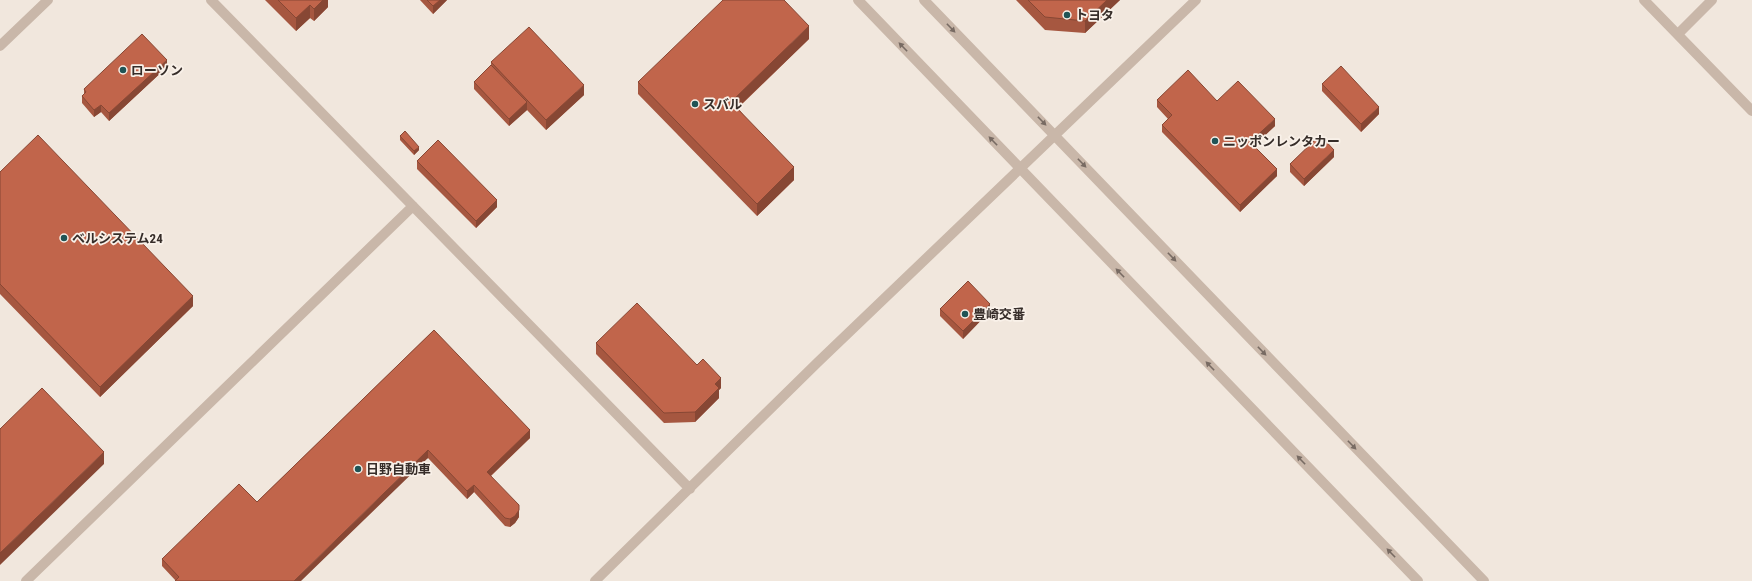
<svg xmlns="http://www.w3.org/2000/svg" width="1752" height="581" viewBox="0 0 1752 581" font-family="'Roboto Condensed','Noto Sans JP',sans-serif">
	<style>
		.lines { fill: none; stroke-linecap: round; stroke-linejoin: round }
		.minor { stroke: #c9b7a9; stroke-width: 10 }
		.wall { fill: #a65740 }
		.shaded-wall { fill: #874734 }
		.building { fill: #c1654b; stroke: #874734 }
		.oneway { fill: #786b63 }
		.poi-dot { fill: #205456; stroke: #f9f1e9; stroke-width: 1.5 }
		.labels { text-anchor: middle; stroke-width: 3.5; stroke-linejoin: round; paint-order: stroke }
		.poi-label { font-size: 13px; font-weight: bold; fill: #362d29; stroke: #f9f1e9; text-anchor: start }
	</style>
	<rect width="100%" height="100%" fill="#f1e7dd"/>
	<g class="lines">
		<!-- minor -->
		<path class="minor" d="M211,0L690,489
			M858,0L1418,581
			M924,0L1484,581
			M1644,0L1752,111
			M1678,34L1712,0
			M0,46L48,0
			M26,581L413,206
			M595,581L818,362L1196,0"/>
	</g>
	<!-- wall -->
	<path class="wall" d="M265,0H328V7L314,21L310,18L296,31Z
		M420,0H447L433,14Z
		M1016,0H1120L1085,33L1045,30Z
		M809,39L738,108L794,180L757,216L638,94V82Z
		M491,62L584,95L546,130L527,110L509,126L474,89V82L491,65Z
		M167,67L109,121L101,112L94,117L82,103V96L84,94V89Z
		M1322,84L1379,114L1361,132L1322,91Z
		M1157,100L1217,101L1275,126L1254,146L1277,176L1240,212L1162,132V125L1168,119L1157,107Z
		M400,136L419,150L414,155L400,140Z
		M1334,157L1304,186L1290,172V164Z
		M417,161L497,207L476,228L417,169Z
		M0,172L193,306L100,397L0,294Z
		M940,309L990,311L963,339L940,316Z
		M434,330L530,438L491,476L519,517L515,523L510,527L505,526L474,492L467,499L428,458L176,581L162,566V559L257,502Z
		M596,343L697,365L721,388L719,390V398L695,422L664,423L596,354Z"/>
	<!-- shaded-wall -->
	<path class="shaded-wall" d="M323,0H328V7L314,21V9Z
		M440,0H447L433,14V6Z
		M1107,0H1120L1085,33V21Z
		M310,5V18L296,31V18Z
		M809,26V39L731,114V102Z
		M167,60V67L109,121V113Z
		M584,85V95L546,130V120Z
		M527,102V110L509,126V119Z
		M101,105V112L94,117V110Z
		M1379,107V114L1361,132V124Z
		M1275,119V126L1250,149V142Z
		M419,147V150L414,155V151Z
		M1334,150V157L1304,186V179Z
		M794,167V180L757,216V204Z
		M1277,169V176L1240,212V205Z
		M497,200V207L476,228V221Z
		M193,296V306L100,397V387Z
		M990,304V311L963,339V331Z
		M721,378V388L719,390V398L695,422V412L715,384Z
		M530,430V438L487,479V472Z
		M428,450V458L301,581H294Z
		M104,452V464L0,565V553Z
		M474,485V492L467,499V491Z
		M519,510V517L515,523L510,527V519Z"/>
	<!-- building -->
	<path class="building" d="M278,0H323L314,9L310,5L296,18Z
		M427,0H440L433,6Z
		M723,0H784L809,26L731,102L794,167L757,204L638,82Z
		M1028,0H1107L1085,21L1045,17Z
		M529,27L584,85L546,120L491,62Z
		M142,34L167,60L109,113L101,105L94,110L82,96L86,92L84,89Z
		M491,65L527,102L509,119L474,82Z
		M1341,66L1379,107L1361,124L1322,84Z
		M1188,70L1217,101L1238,81L1275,119L1250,142L1277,169L1240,205L1162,125L1172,115L1157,100Z
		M405,131L419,147L414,151L400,136Z
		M38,135L193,296L100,387L0,284V172Z
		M1320,135L1334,150L1304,179L1290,164Z
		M438,140L497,200L476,221L417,161Z
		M968,281L990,304L963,331L940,309Z
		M637,303L697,365L703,359L721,378L715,384L719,388L695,412L664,413L596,343Z
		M434,330L530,430L487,472L519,505V510L515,516L510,519L505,518L474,485L467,491L428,450L294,581H175L179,577L162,559L239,484L257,502Z
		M42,388L104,452L0,553V429Z"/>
	<!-- one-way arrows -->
	<defs><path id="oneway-solid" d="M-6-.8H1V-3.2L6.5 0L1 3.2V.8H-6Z"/></defs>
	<g class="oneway">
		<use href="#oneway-solid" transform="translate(951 28) rotate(46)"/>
		<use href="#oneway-solid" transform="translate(903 47) rotate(-134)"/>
		<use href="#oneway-solid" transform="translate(1042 121) rotate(46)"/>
		<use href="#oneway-solid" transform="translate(993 141) rotate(-134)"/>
		<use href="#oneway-solid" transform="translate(1082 163) rotate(46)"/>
		<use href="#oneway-solid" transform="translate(1172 257) rotate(46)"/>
		<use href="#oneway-solid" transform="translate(1120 273) rotate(-134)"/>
		<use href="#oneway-solid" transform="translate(1262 351) rotate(46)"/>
		<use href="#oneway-solid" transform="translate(1210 366) rotate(-134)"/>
		<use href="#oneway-solid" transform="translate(1352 445) rotate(46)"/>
		<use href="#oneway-solid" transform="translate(1301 460) rotate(-134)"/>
		<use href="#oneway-solid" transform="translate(1391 553) rotate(-134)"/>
	</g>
	<!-- markers -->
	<g class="poi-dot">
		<circle cx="1067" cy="15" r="4"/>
		<circle cx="123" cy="70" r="4"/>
		<circle cx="695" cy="104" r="4"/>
		<circle cx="1215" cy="141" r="4"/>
		<circle cx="64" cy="238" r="4"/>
		<circle cx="965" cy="314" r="4"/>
		<circle cx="358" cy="469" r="4"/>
	</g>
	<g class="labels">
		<!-- poi labels -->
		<g class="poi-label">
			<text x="1075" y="20">トヨタ</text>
			<text x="131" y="75">ローソン</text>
			<text x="703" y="109">スバル</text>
			<text x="1223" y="146">ニッポンレンタカー</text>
			<text x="72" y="243">ベルシステム24</text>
			<text x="973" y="319">豊崎交番</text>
			<text x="366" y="474">日野自動車</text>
		</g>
	</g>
</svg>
